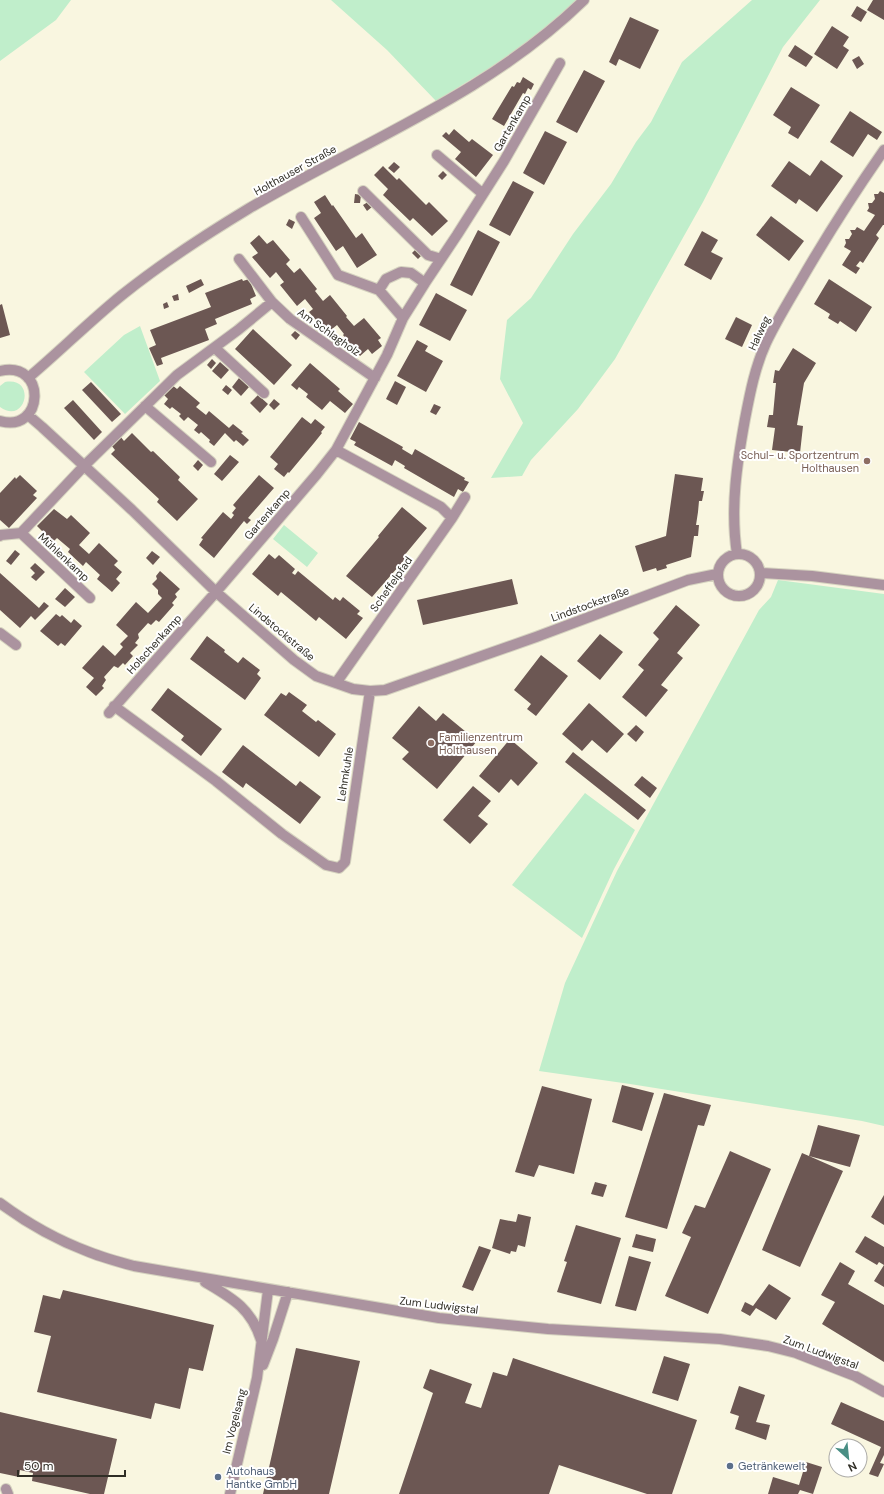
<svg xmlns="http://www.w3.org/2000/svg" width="884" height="1494" viewBox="0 0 884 1494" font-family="'DM Sans',sans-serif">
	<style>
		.green { fill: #c0eecb }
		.building { fill: #6c5753 }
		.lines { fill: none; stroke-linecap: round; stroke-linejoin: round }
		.minor-casing { stroke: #d5d2bf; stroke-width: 12 }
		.minor { stroke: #ab939f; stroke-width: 10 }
		.education-dot { fill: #8d6e63; stroke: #fff; stroke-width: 1.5 }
		.service-dot { fill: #5c6f8a; stroke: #fff; stroke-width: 1.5 }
		.labels { text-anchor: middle; stroke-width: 4; stroke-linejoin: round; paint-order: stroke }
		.street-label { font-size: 11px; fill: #302e26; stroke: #fff }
		.education-label { font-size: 11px; fill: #785e54; stroke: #fff; text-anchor: end }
		.service-label { font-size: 11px; fill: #4e5e75; stroke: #fff; text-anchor: start }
	</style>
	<rect width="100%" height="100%" fill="#f9f6e0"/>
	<!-- green -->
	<path class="green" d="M0,0H71L56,20L0,61Z
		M331,0H577L548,28L488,69L436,101L387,50Z
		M752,0H820L783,47L703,202L615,359L578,409L531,460L522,476L491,478L523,423L500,379L507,320L531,298L573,234L611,184L636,142L651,122L682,62Z
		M140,326L160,381L125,414L84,372L124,335Z
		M5,382C37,376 26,426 0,407V386Z
		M284,525L318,553L307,567L273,539Z
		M778,580L884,594V1126L862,1121L630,1084L539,1071L565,983L617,871L759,610L771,597Z
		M585,793L635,830L614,869L582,938L512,885Z"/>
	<!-- building -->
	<path class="building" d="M873,0H884V20L867,10Z
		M857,6L867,12L861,22L851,16Z
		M630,17L659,30L640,69L619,59L616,66L609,62Z
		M832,26L849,37L843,46L849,50L837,69L814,54Z
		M795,45L813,57L806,67L788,56Z
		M859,56L864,64L857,69L852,60Z
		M584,70L605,81L577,133L556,122Z
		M523,77L534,84L531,90L528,88L525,94L523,93L504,126L492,119L512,86L514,87L517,82L520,83Z
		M791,87L820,105L798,139L788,133L791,127L773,115Z
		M850,111L882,132L877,140L868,134L853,157L830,142Z
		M454,129L469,142L472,139L493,155L476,177L455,159L461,152L442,136L446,132L449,135Z
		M545,131L567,142L544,185L523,173Z
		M821,160L843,176L817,212L799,199L796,204L771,186L789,161L810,176Z
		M394,162L400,167L394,173L388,168Z
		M383,166L397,180L399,178L426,205L429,202L448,221L432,236L413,218L410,221L383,195L388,189L374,175Z
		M443,171L447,175L442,180L438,176Z
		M513,181L534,192L510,236L489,225Z
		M880,191L884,193V225H883L876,235L879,238L863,263L860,261L856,266L860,268L856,274L842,265L851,251L844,247L846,243L845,239H849L852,234L850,230H855L857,227L864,231L875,215L867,211L869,208L868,203H872L875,199L874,194H878Z
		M355,194L361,195L360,203H354Z
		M325,195L332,206L333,205L356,238L362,233L377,255L357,268L343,246L336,251L314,218L321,213L314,202Z
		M368,202L372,207L367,211L363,205Z
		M771,216L804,241L789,261L756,235Z
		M289,219L295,222L292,229L286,225Z
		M478,230L500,242L472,296L450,285Z
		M702,231L718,240L711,252L723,258L711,280L684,265Z
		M259,235L267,244L273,240L290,260L286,264L294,273L300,268L317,289L315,291L323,301L330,295L347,316L346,317L354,326L364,318L381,338L378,340L382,346L372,354L368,349L360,356L343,335L344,334L337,325L327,333L309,312L313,309L305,299L297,306L280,285L284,282L276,272L270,278L252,257L258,253L250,243Z
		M416,249L422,255L418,259L412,253Z
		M201,279L204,285L189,293L186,286Z
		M242,279L243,281L249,279L256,296L250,299L252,304L215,319L217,324L205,329L209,340L161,358L163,364L157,366L149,348L156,345L150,330L211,307L205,293Z
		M829,279L872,307L856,332L840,321L838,324L828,318L830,314L814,304Z
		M436,293L467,310L450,341L419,325Z
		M178,294L179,300L174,301L172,296Z
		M167,302L169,307L164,309L163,304Z
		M2,304L10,335L0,338V305Z
		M736,317L752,325L742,347L725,339Z
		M253,329L292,365L274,385L235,349Z
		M295,331L300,335L296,340L291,335Z
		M417,340L428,346L425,351L443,361L426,392L397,376Z
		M793,348L816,363L804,383L797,425L803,426L800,453L772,450L775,428L767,427L769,415H773L776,383H773L775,370L779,371Z
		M212,359L216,363L211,369L207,365Z
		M220,362L229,370L221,379L212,371Z
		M310,363L340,389L338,391L353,404L345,413L330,401L322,410L306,397L308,394L299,387L297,390L291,385Z
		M239,378L249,387L241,396L232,387Z
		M395,381L406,387L397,405L386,399Z
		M91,382L121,414L112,422L82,390Z
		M172,385L177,389L180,386L200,403L196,407L206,415L209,411L229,428L233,424L243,432L241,433L249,440L243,446L236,440L234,442L225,433L214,446L209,442L210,440L201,432L199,434L194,430L198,425L188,417L184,421L179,416L181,414L172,407L170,409L164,404L168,399L164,395Z
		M226,385L232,390L228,395L222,390Z
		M258,395L268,404L260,413L250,403Z
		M274,399L280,404L274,410L269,405Z
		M73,400L102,432L94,440L64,408Z
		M434,404L441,407L436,415L430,412Z
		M302,417L311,424L315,419L325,427L321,432L322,433L314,443L289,473L288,472L284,477L274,469L278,464L270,457Z
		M359,422L403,447L402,449L412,455L415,449L465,478L464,480L469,482L463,492L458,489L454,497L404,468L405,466L395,460L392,466L354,445L356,442L350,439Z
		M132,433L151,452L153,451L180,477L178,480L198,499L177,521L157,502L159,499L111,454L115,450L111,445L120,436L124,441Z
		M230,455L239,462L222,481L214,474Z
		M198,460L203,465L198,471L193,466Z
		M675,474L703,478L701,491H704L702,501H699L698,512L696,525H699L698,536H694L691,557L666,565L667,568L657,571L656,568L643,572L635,546L666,536Z
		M20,475L37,491L33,495L37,498L9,528L0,520V493L15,477L16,479Z
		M259,475L274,488L248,518L251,520L247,524L244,521L214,558L199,545L203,539L201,538L223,512L231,519L234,515L232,513L236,508L233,505Z
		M402,507L427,528L403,557L405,559L372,597L346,576L379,537L378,536Z
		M54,509L67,519L71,515L90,533L79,545L89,554L99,543L118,561L114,565L122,572L116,579L120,583L112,592L97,579L100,575L86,562L83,566L68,552L70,549L57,538L53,542L37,526Z
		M15,550L20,554L11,565L6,561Z
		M152,551L160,557L153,565L146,558Z
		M269,554L275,559L279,555L295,569L292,573L295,575L298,571L333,600L335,597L340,601L343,597L360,611L357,614L363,618L346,639L319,617L316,621L281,592L278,596L252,574Z
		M35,563L45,572L36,581L31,577L35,573L30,568Z
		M160,571L180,589L175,594L177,597L172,603L174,605L159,622L156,620L151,625L148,623L138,634L139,638L135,643L138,645L130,653L133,656L125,665L123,663L118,668L114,666L104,677L106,680L102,686L104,688L96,696L86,687L94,678L82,668L103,645L115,656L123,647L120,644L128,636L116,625L136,602L148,613L162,598L158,594V590L152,584L157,579L156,576Z
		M0,573L39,608L44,602L49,606L35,620L31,616L20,628L0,610Z
		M512,579L518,604L423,625L417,600Z
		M65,588L75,597L65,607L55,599Z
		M676,605L700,625L677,653L683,658L661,685L668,690L646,717L622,697L644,670L638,665L659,639L653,633Z
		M56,614L60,617L62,615L71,623L74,619L82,626L65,646L61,643L58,646L40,631Z
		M600,634L623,652L600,680L577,661Z
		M207,636L225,650L224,652L238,663L243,657L260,670L257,674L261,678L245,700L190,659Z
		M541,655L568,676L536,716L527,709L531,704L514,690Z
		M168,688L222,729L201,756L181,740L184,736L151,710Z
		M289,692L307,705L302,711L316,722L318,720L336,734L319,757L264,715L281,693L286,696Z
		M589,703L624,734L607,753L592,740L582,751L562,734Z
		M419,706L436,721L443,713L477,741L437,789L402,759L409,752L392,738Z
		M636,725L644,732L636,742L627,734Z
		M510,739L538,763L518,786L511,779L499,793L479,776Z
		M243,745L296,786L300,781L321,797L300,824L246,783L243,788L222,772Z
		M573,752L646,810L638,820L565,762Z
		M642,776L657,788L650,798L634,785Z
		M473,786L491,801L478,816L488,824L470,844L443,820Z
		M622,1085L654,1093L642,1131L612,1122Z
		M542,1086L592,1099L574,1174L539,1165L534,1177L515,1172Z
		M664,1093L711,1105L704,1126L698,1125L667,1229L625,1217Z
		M818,1125L860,1135L850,1167L809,1156L843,1171L800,1267L762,1250L802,1153L809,1156Z
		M730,1151L771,1169L708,1314L665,1296L691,1237L682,1233L695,1205L705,1208Z
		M595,1182L607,1185L603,1197L591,1194Z
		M884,1195V1225L871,1217Z
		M518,1214L531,1217L525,1247L518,1245L516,1252L511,1251L510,1254L492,1248L500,1219L516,1222Z
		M576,1225L621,1238L601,1304L557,1292L567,1262L564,1261Z
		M636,1234L656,1239L653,1252L632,1247Z
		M865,1236L884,1247V1265L879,1262L877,1265L855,1252Z
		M479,1246L491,1250L473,1291L462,1287Z
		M629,1256L651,1262L636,1311L615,1306Z
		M840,1262L855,1271L848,1284L884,1305V1362L822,1324L835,1302L821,1295Z
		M884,1265V1287L874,1281Z
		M769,1284L791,1298L776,1320L756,1308L750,1316L741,1311L745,1302L753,1306Z
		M63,1290L214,1325L203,1371L189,1368L180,1409L155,1403L151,1419L37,1392L51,1336L34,1332L43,1295L60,1299Z
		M296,1348L360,1361L329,1494H263Z
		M664,1356L690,1364L678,1401L652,1393Z
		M513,1358L697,1420L672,1494H647L559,1465L549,1494H399L433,1393L423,1388L430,1369L472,1384L465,1403L481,1408L493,1372L507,1376Z
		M739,1386L765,1395L756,1422L770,1425L766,1440L735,1429L739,1416L730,1413Z
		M841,1402L884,1421V1455L880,1463L884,1464L878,1477L869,1474L881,1447L831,1424Z
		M0,1412L117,1439L104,1494H90L32,1481L33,1473L20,1470L19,1477L0,1473Z
		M806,1462L822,1467L813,1494L800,1490L798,1494H768L773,1477L799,1485Z"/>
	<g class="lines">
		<!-- minor casing -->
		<g class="minor-casing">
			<path id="minor" d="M437,155L483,194
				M363,191L428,255L441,259
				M301,217L338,275L379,290
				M239,259L272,302
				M403,318L379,290L386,279L401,272L411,273L425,283
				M215,348L264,393
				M0,371C48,360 44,434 0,421
				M28,378C60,351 90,321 122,295C162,263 205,235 248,209C362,142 488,94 584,0
				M145,406L211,462
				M28,415L42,427L132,510L216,592L294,660L316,676L353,689L370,691L385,690L536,637L688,580L717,574
				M336,450L441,507L452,518
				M21,533L90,598
				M0,536L1,535L21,533L84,466L177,375L238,330L272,302L290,319L375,378
				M718 575a21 21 0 1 1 42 0a21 21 0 1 1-42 0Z
				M737,554C730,508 737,463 745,419C750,393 755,367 766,343C776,322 788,302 800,282C826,237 854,193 884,150
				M761,573L812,576L884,585
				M0,633L16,645
				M336,683L452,518L465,497
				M114,706L216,781L282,834L326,865L339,868L345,862L370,691
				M109,713L216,592L317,474L336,450L387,355L403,318L425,283L457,235L504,161L560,63
				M0,1203C27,1223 57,1240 89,1252C104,1258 119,1262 134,1266L439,1318L548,1329L720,1339L768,1346L796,1353L855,1376L884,1392
				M205,1282C232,1298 251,1308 261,1340
				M263,1365L273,1339L288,1292
				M6,1489L8,1494
				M230,1494L257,1378L268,1290"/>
		</g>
		<!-- minor -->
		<use href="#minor" class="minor"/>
	</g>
	<!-- markers -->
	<g class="education-dot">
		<circle cx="867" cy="461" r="4"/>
		<circle cx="431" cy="743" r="4"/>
	</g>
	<g class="service-dot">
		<circle cx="730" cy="1466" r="4"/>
		<circle cx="218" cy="1477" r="4"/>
	</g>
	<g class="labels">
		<!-- street labels -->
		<g class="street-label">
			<text transform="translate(512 123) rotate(-60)" y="4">Gartenkamp</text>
			<text transform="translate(295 170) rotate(-29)" y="4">Holthauser Straße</text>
			<text transform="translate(329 332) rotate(35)" y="4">Am Schlagholz</text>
			<text transform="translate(759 333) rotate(-65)" y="4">Halweg</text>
			<text transform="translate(267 514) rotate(-49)" y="4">Gartenkamp</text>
			<text transform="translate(64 557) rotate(43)" y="4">Mühlenkamp</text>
			<text transform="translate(391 584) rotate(-55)" y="4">Scheffelpfad</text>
			<text transform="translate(590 604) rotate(-20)" y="4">Lindstockstraße</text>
			<text transform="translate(282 632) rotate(40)" y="4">Lindstockstraße</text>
			<text transform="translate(154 644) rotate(-48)" y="4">Holschenkamp</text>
			<text transform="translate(345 774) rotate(-81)" y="4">Lehmkuhle</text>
			<text transform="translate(439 1305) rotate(7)" y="4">Zum Ludwigstal</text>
			<text transform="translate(821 1352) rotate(20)" y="4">Zum Ludwigstal</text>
			<text transform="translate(234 1421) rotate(-76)" y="4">Im Vogelsang</text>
		</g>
		<!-- education labels -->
		<g class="education-label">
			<text x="859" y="459">Schul- u. Sportzentrum<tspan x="859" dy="13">Holthausen</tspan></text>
			<text x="439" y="741" text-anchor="start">Familienzentrum<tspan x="439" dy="13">Holthausen</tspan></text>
		</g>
		<!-- service labels -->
		<g class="service-label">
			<text x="738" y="1470">Getränkewelt</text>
			<text x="226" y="1475">Autohaus<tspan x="226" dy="13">Hantke GmbH</tspan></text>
		</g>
	</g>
	<!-- north arrow -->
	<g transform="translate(848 1458) rotate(153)"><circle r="19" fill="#ffffff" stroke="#acaba8"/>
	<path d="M0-3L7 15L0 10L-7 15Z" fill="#488e84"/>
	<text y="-6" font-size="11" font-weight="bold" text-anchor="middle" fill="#302e26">N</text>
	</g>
	<!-- scale -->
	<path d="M18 1470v6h107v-6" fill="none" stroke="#302e26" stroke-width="2"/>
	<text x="24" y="1470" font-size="12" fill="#302e26" stroke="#ffffff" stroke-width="3" paint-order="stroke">50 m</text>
</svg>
